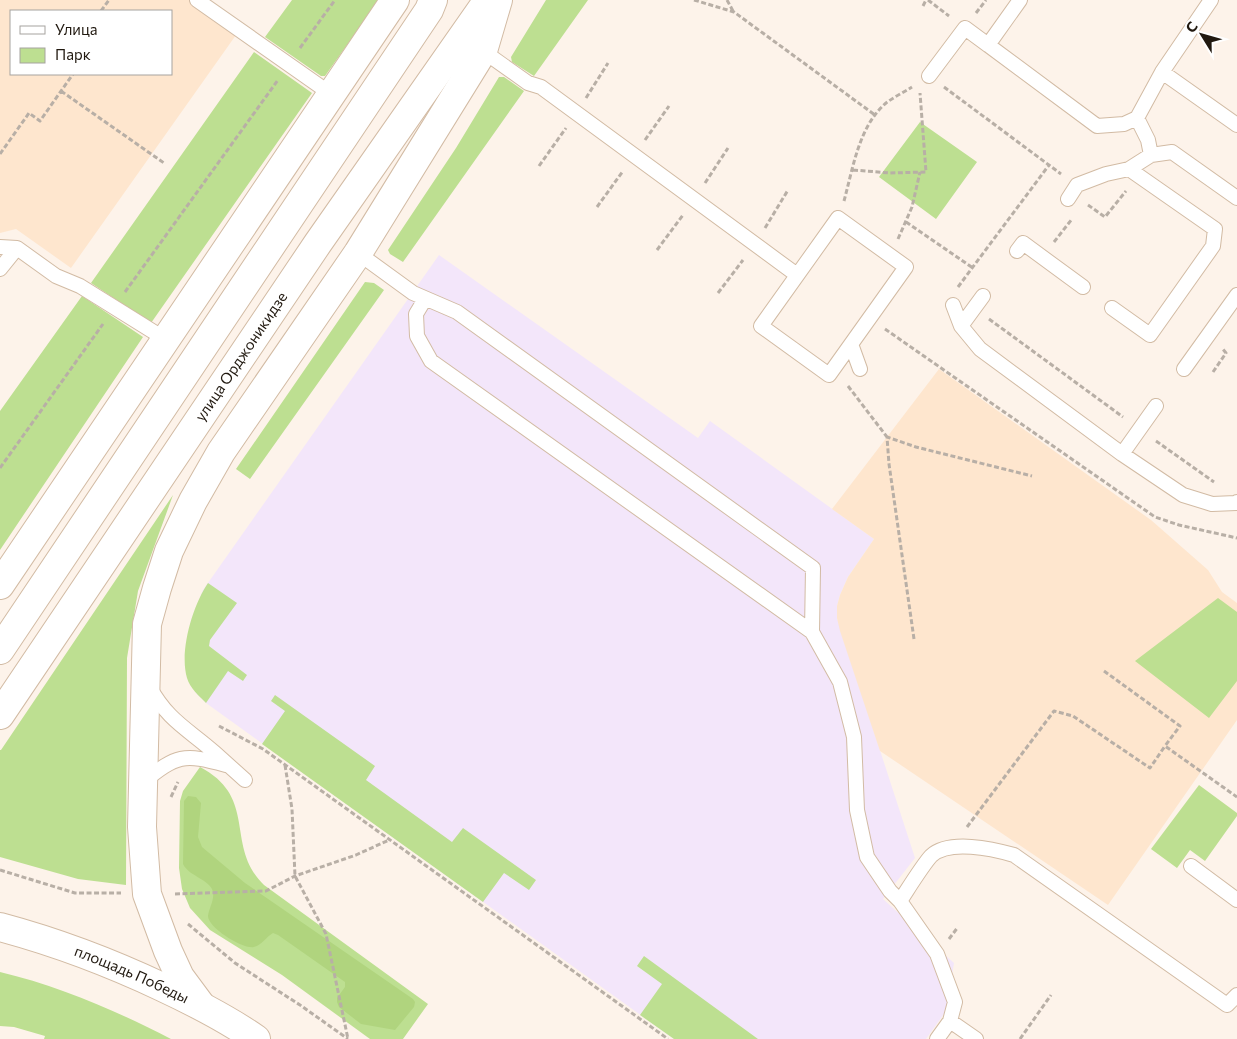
<svg xmlns="http://www.w3.org/2000/svg" width="1237" height="1039" viewBox="0 0 1237 1039" font-family="Commissioner,sans-serif">
	<style>
		.commercial { fill: #f3e6fa }
		.built { fill: #fee6ce; fill-rule: evenodd }
		.green { fill: #bddf91 }
		.forest { fill: #b0d47e }
		.lines { fill: none; stroke-linecap: round; stroke-linejoin: round }
		.lane-casing { stroke: #d2bba4; stroke-width: 16 }
		.secondary-casing { stroke: #d2bba4; stroke-width: 30 }
		.primary-casing { stroke: #d2bba4; stroke-width: 30 }
		.path { stroke: #b8afa6; stroke-width: 3; stroke-dasharray: 5 2.5; stroke-linecap: butt }
		.lane { stroke: #fff; stroke-width: 14 }
		.secondary { stroke: #fff; stroke-width: 28 }
		.primary { stroke: #fff; stroke-width: 28 }
		.labels { text-anchor: middle; stroke-width: 4; stroke-linejoin: round; paint-order: stroke }
		.street-label { font-size: 15px; fill: #211910; stroke: #fff }
	</style>
	<rect width="100%" height="100%" fill="#fdf3ea"/>
	<!-- commercial -->
	<path class="commercial" d="M439,255L698,438L710,421L874,539L848,577L840,595L837,606V618L915,858L883,899L954,963L946,1011L926,1039H674L206,703L196,693L188,679L186,664L188,638L191,620L203,590Z"/>
	<!-- built -->
	<path class="built" d="M0,0H190L236,35L71,268L16,229L0,233ZM11,11H171V74H11Z
		M939,369L1151,520L1208,570L1222,592L1237,603V720L1108,905L880,751L840,631L837,618V606L840,595L848,577L874,539L832,509Z"/>
	<!-- green -->
	<path class="green" d="M292,0H379L325,76H321L265,37Z
		M546,0H588L534,76L512,62L511,57Z
		M254,52L312,93L151,323L91,283Z
		M499,77H504L524,91L403,262L390,254L388,250L456,148Z
		M920,122L977,162L936,219L879,177Z
		M365,282L374,283L384,290L250,479L236,469Z
		M82,296L143,337L0,550V411Z
		M173,495L138,591L127,658L126,885L78,879L0,857V750H1Z
		M208,583L237,603L210,640L209,646L247,675L243,681L228,671L206,703C199,696 190,688 187,678C179,651 193,605 208,583Z
		M1218,598L1237,612V681L1209,718L1135,661Z
		M275,695L375,766L366,780L452,842L463,828L536,880L529,890L504,873L483,902L262,744L285,711L271,701Z
		M200,767C259,798 224,846 264,885L428,1004L403,1039H370L282,975L210,930L190,908L182,889L179,868L180,801L183,791Z
		M1199,785L1237,813V816L1205,861L1190,850L1177,868L1151,849Z
		M644,956L758,1039H674L640,1015L662,984L637,966Z
		M0,972C59,986 117,1011 171,1039H44L45,1036L14,1027L0,1026Z"/>
	<!-- forest -->
	<path class="forest" d="M188,796L196,797L201,803L198,837L202,847L245,883L413,999L415,1002L414,1007L395,1030L361,1024L339,1007L337,1002V998L345,987V982L278,935L273,933C266,937 262,945 254,947C244,950 208,928 208,916C209,907 216,898 212,889C206,878 189,876 183,864L184,801Z"/>
	<g class="lines">
		<!-- lane casing -->
		<g class="lane-casing">
			<path id="lane" d="M197,0L331,94
				M1020,0L988,45L1097,126L1124,124L1137,118L1162,72L1211,0
				M483,51L528,83L541,87L797,275
				M1162,72L1237,125
				M929,76L965,28L988,45
				M1137,118L1148,140L1151,155
				M1068,199L1077,185L1106,174L1129,169L1151,155L1172,152L1237,198
				M838,218L906,267L829,375L761,326Z
				M0,247L17,248L56,276L80,286L165,339
				M1017,251L1023,243L1083,287
				M358,253L413,293L457,312L813,568L812,632L840,682L854,737L857,810L867,857L890,891L900,901
				M0,269L17,248
				M425,299L416,314L417,336L431,361L812,632
				M953,305L961,326L980,349L1122,454L1183,495L1212,504L1236,503L1237,502
				M1112,308L1150,335L1213,246L1215,229L1129,169
				M961,326L983,296
				M851,344L860,369
				M1184,369L1237,295
				M1122,454L1156,406
				M149,686C168,721 188,729 215,753C225,762 235,771 245,780
				M143,782C177,755 183,753 226,765
				M1191,866L1237,900
				M950,1021L976,1039
				M937,1039L950,1021L955,1002L937,954L900,901C908,889 922,866 931,856C949,839 993,849 1014,855L1227,1005L1237,995"/>
		</g>
		<!-- secondary casing -->
		<g class="secondary-casing">
			<g id="secondary">
				<path d="M0,585L395,0"/>
				<path d="M0,650L429,10L433,0"/>
				<path id="s1" d="M0,715L318,243L488,0"/>
				<path d="M200,1004L180,977L168,951L147,894L142,827L147,624L157,588L169,551L193,501L221,452L358,253L483,51L498,0"/>
			</g>
		</g>
		<!-- primary casing -->
		<g class="primary-casing">
			<g id="primary">
				<path id="s2" d="M0,927C56,942 109,962 162,987C194,1002 226,1018 256,1039"/>
			</g>
		</g>
		<!-- path -->
		<path class="path" d="M694,0L734,12L875,115
			M727,0L733,11
			M928,0L949,16
			M923,6L926,0
			M101,11L109,0
			M976,13L986,0
			M300,48L335,0
			M944,87L1061,174
			M61,91L164,163
			M586,98L608,63
			M645,140L669,106
			M0,154L29,113L40,121L73,74
			M539,166L566,128
			M853,170L890,173L926,172L920,93
			M705,183L728,148
			M844,201C853,168 859,126 886,103C894,97 904,92 912,87
			M1088,205L1105,217L1126,191
			M597,207L623,171
			M906,222L973,268
			M765,228L788,190
			M898,239L912,207L920,172
			M1054,242L1072,219
			M657,250L683,215
			M958,287L1049,165
			M125,292L278,80
			M718,293L743,260
			M989,319L1123,417
			M885,329L1155,517L1179,525L1237,538
			M1213,372L1226,353L1222,348
			M848,386L887,437
			M1156,441L1214,482
			M0,468L103,324
			M914,639L889,464L887,437L916,447L1032,476
			M1104,671L1180,726L1165,746L1237,797
			M219,726L263,749L668,1039
			M285,765L292,809L295,876L326,934L348,1039
			M171,797L178,782
			M967,827L1054,711L1073,716L1150,768L1165,746
			M0,870L75,893H121
			M175,894L266,891L295,876L356,855L389,840
			M188,924L235,963L300,1005L348,1039
			M949,939L958,927
			M1020,1039L1051,995"/>
		<!-- lane -->
		<use href="#lane" class="lane"/>
		<!-- secondary -->
		<use href="#secondary" class="secondary"/>
		<!-- primary -->
		<use href="#primary" class="primary"/>
	</g>
	<g class="labels">
		<!-- street labels -->
		<g class="street-label">
			<text dy="5" stroke="none"><textPath href="#s1" startOffset="432">улица Орджоникидзе</textPath></text>
			<text dy="5" stroke="none"><textPath href="#s2" startOffset="140">площадь Победы</textPath></text>
		</g>
	</g>
	<!-- legend -->
	<rect x="10" y="10" width="162" height="65" fill="#ffffff" stroke="#a6a39f"/>
	<rect x="20" y="26" width="25" height="8" fill="#ffffff" stroke="#a6a39f"/>
	<text x="55" y="35" font-size="15" fill="#211910">Улица</text>
	<rect x="20" y="48" width="25" height="15" fill="#bddf91" stroke="#a6a39f"/>
	<text x="55" y="60" font-size="15" fill="#211910">Парк</text>
	<!-- north arrow -->
	<g transform="translate(1202 35) rotate(307)" stroke="#ffffff" stroke-width="4" paint-order="stroke">
	<path d="M0-4L9 19L0 12L-9 19Z" fill="#211910"/>
	<text y="-8" font-size="14" font-weight="bold" text-anchor="middle" fill="#211910">С</text>
	</g>
</svg>
